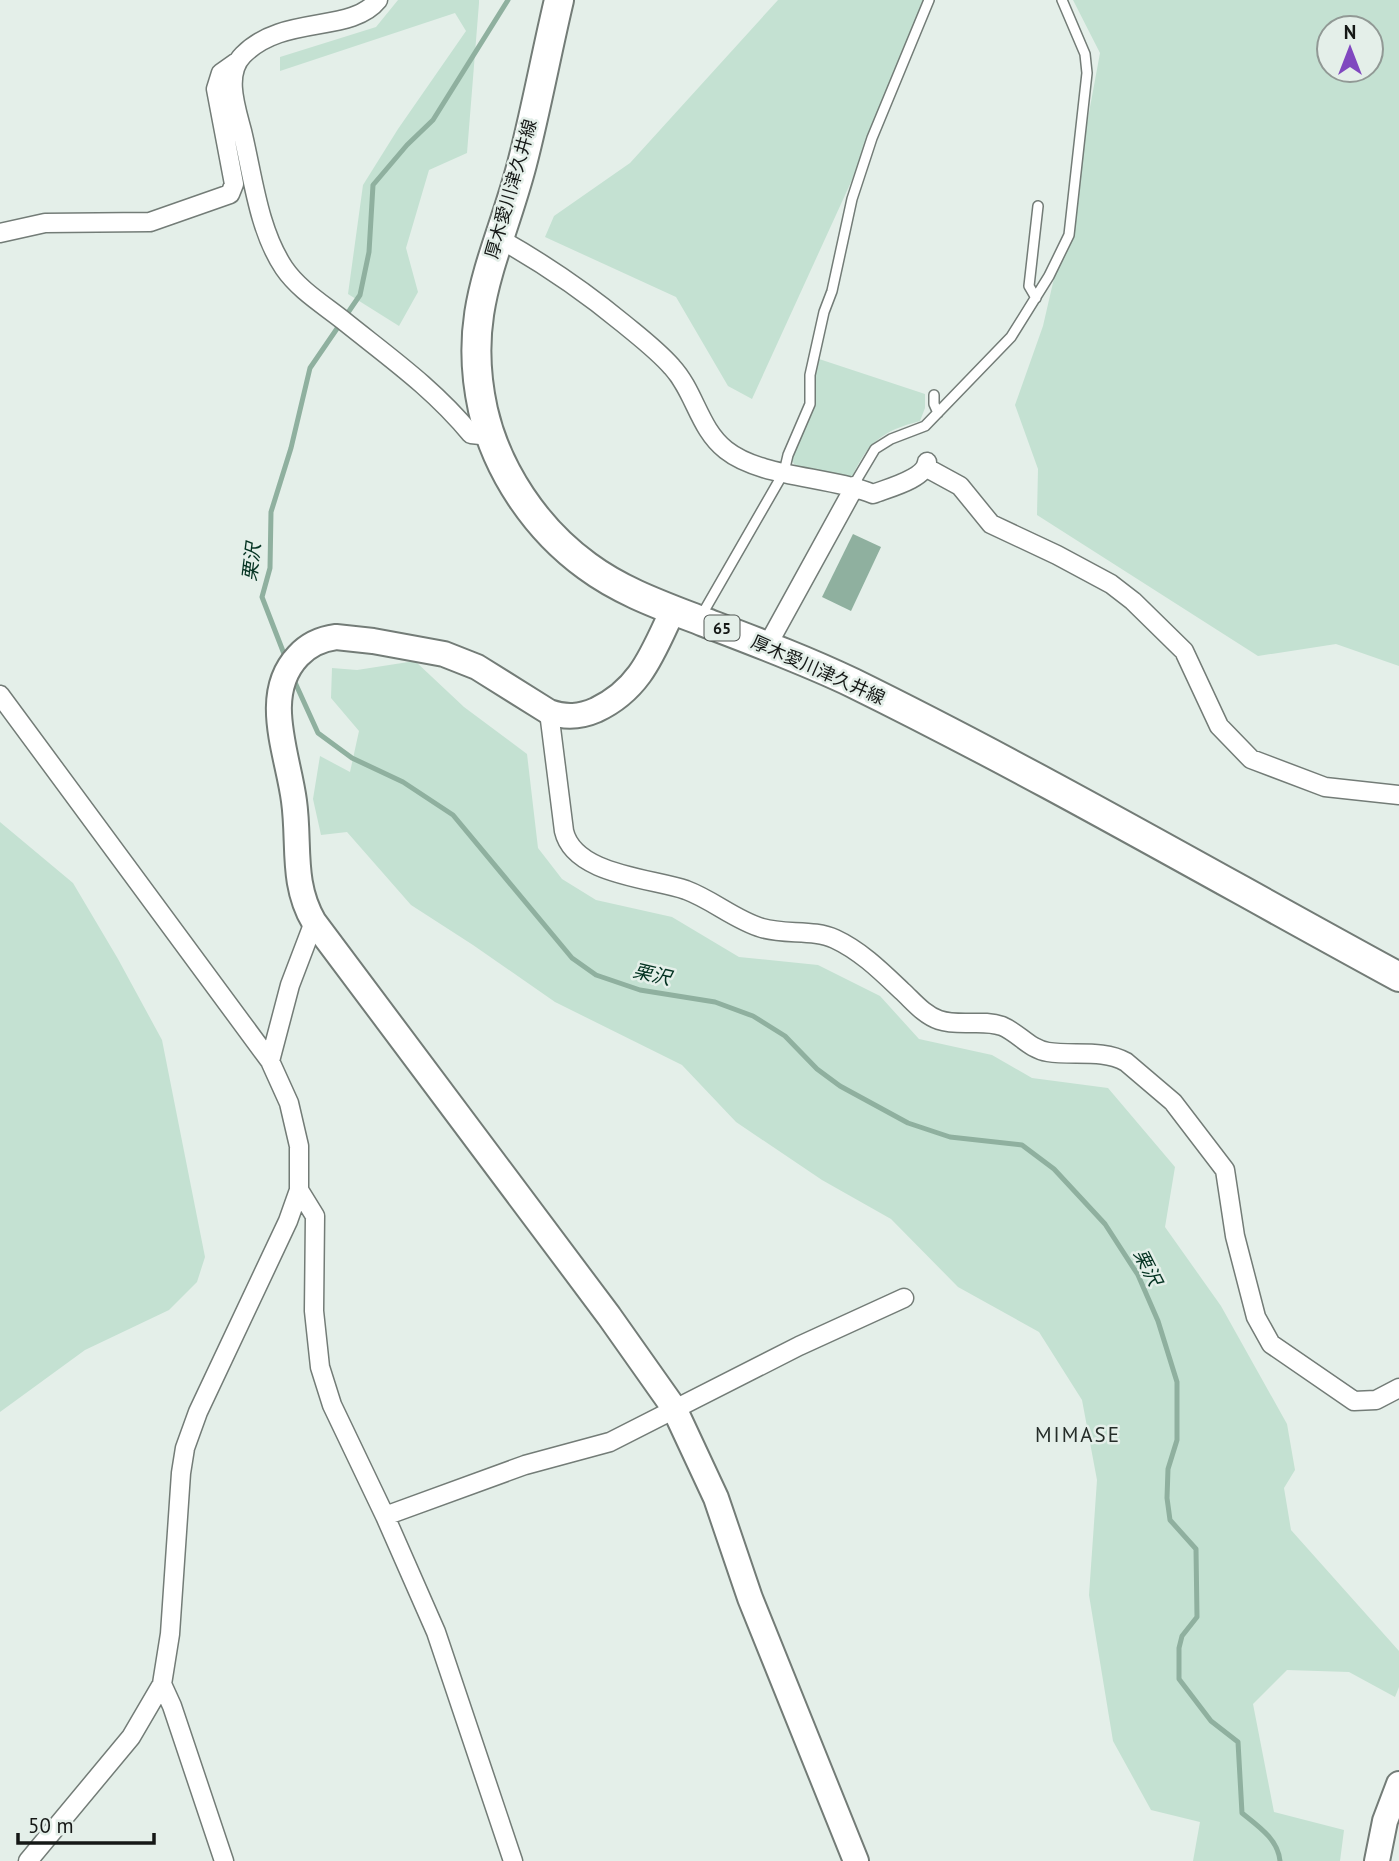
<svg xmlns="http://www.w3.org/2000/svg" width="1399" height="1861" viewBox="0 0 1399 1861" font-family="'PT Sans','Noto Sans JP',sans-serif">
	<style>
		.green { fill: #c4e1d2; fill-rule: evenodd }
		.water { fill: #8fb09f }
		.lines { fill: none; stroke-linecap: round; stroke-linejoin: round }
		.stream { stroke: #8fb09f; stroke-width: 5 }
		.lane-casing { stroke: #737c77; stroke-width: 12 }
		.street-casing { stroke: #737c77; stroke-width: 21 }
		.secondary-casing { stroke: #737c77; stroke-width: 28 }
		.primary-casing { stroke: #737c77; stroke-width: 32 }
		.lane { stroke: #fff; stroke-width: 9 }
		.street { stroke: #fff; stroke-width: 18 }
		.secondary { stroke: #fff; stroke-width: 24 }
		.primary { stroke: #fff; stroke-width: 28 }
		.labels { text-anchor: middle; stroke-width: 5; stroke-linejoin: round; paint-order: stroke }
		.shield { fill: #e4efe9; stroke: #535855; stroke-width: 2 }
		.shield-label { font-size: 16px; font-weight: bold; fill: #151816 }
		.street-label { font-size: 18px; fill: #151816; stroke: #e4efe9 }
		.water-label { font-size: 19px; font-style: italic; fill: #033221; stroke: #e4efe9 }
		.quarter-label { font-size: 21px; letter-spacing: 2px; fill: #252d29; stroke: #e4efe9 }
	</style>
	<rect width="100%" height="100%" fill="#e4efe9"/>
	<!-- green -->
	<path class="green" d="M398,0H479V3L467,153L429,170L406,248L418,292L399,326L348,294L363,185L398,129L466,31L455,13L280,71V57L376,27Z
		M778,0H929L851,182L752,399L728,386L676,297L545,237L554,216L630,163Z
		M1073,0H1399V666L1336,644L1258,656L1037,515L1038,469L1015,405L1043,326L1076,183L1100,53ZM1329,28H1371V70H1329Z
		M816,358L925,394V408L920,421C882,431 868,442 852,477L796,467L791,459L798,440Z
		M415,661L464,707L527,754L538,848L562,879L596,900L672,917L739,957L818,965L880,996L919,1039L992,1055L1032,1078L1108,1088L1175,1167L1165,1227L1221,1306L1287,1424L1295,1470L1284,1488L1291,1530L1399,1651V1687L1395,1697L1349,1672L1287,1670L1253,1704L1274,1812L1344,1830L1340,1861H1193L1200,1822L1151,1810L1113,1741L1089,1595L1097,1480L1082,1400L1039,1332L958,1287L891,1219L822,1180L736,1122L682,1065L555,1002L473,945L411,905L347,832L321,835L313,799L320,756L350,772L359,731L331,698L332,668L357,670Z
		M0,822L73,883L118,959L162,1040L205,1257L197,1282L169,1310L85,1350L0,1412Z"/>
	<!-- water -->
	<path class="water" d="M853,534L881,547L851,611L822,597Z"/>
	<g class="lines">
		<!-- stream -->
		<path class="stream" d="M286,659L262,597L270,568L271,512L291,448L310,368L360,295L369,252L373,185L407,145L433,120L508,0
			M293,678L318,733L352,758L403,782L453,815L572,958L596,975L640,990L715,1002L753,1016L785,1036L817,1069L840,1086L908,1123L950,1137L1022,1145L1054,1169L1105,1224L1138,1275L1158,1321L1177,1382V1440L1168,1469L1167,1498L1170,1520L1196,1549L1197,1617L1182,1636L1179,1648V1679L1211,1721L1238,1742L1242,1813C1258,1826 1278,1839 1280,1861"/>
		<!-- lane casing -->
		<g class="lane-casing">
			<path id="lane" d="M1036,298L1029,286L1038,206
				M934,395V404L938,413
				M853,486L875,449L891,439L925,426L1011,337L1049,276L1069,235L1087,73L1085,54L1062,0
				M700,618L784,472L788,455L810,404V375L824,312L832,291L852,199L872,138L929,0"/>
		</g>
		<!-- street casing -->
		<g class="street-casing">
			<path id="street" d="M378,0C351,34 283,14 243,55C224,74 236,108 242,131C253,176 258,229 284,268C299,290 324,305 344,321C390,358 433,388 471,434L490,436
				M0,233L45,223L150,222L230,194L234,184L216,89L221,73L238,61
				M498,238C543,263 584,291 624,324C641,338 658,351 672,367C695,392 699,429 726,450C761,478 830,476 873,494C888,488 925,479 927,462
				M927,468L960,486L991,524L1057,555L1111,584L1133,601L1184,651L1219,726L1251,759L1325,787L1399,795
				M767,646L855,486
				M0,695L270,1061
				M549,712L564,831C574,875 651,878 686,890C713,900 735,920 762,928C785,935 814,929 835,939C861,951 882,972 902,991C913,1001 924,1015 939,1020C960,1027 982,1019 1002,1026C1019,1033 1029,1049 1048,1052C1073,1056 1103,1049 1126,1062L1173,1102L1225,1170L1235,1236L1256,1317L1271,1344L1354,1401L1376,1400L1399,1388
				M299,1190L315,1216L314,1311L320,1367L332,1405L385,1516L436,1632L513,1861
				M385,1516L525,1465L610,1442L799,1346L904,1298
				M162,1684L172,1706L224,1861
				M28,1861L131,1737L162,1684L170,1634L181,1473L185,1448L198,1412L288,1221L299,1190V1146L289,1103L270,1061L290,985L314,922"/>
		</g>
		<!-- secondary casing -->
		<g class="secondary-casing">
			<path id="secondary" d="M673,610C653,652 641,689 596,710C580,717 566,718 549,712L477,667L444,654L373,641L336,637C321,639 308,645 298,656C261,695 288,754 294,801C300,844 291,883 314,922L609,1316L674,1408L716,1498L750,1598L856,1861
				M1377,1861L1385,1821L1399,1784"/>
		</g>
		<!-- primary casing -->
		<g class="primary-casing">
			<path id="primary" d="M559,0C546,55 536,110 522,164C498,256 461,310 483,410C497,471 536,529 587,566C622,592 663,606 704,622C754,641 805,660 853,683C1038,774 1217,878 1399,977"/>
		</g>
		<!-- lane -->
		<use href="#lane" class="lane"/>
		<!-- street -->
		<use href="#street" class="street"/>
		<!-- secondary -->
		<use href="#secondary" class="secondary"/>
		<!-- primary -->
		<use href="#primary" class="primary"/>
	</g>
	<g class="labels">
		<!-- shield labels -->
		<rect class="shield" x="704.5" y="615.5" width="35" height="25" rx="5"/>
		<g class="shield-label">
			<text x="722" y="634">65</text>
		</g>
		<!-- street labels -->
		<g class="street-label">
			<text transform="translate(511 189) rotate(-74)" y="6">厚木愛川津久井線</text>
			<text transform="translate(818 670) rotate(24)" y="6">厚木愛川津久井線</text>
		</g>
		<!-- water labels -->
		<g class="water-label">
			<text transform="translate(251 562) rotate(-83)" y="7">栗沢</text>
			<text transform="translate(652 974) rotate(13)" y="7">栗沢</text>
			<text transform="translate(1148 1267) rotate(63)" y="7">栗沢</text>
		</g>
		<!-- quarter labels -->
		<g class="quarter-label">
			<text x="1078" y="1442">MIMASE</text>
		</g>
	</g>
	<!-- north arrow -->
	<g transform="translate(1350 49)"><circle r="33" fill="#e4efe9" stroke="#919995" stroke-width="2"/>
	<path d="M0-5L12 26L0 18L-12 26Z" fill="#8048bf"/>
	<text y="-10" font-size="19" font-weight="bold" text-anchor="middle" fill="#151816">N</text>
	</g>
	<!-- scale -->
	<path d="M18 1833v10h136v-10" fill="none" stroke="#151816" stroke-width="3.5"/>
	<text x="28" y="1833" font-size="21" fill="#151816" stroke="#e4efe9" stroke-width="5" paint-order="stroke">50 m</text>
</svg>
